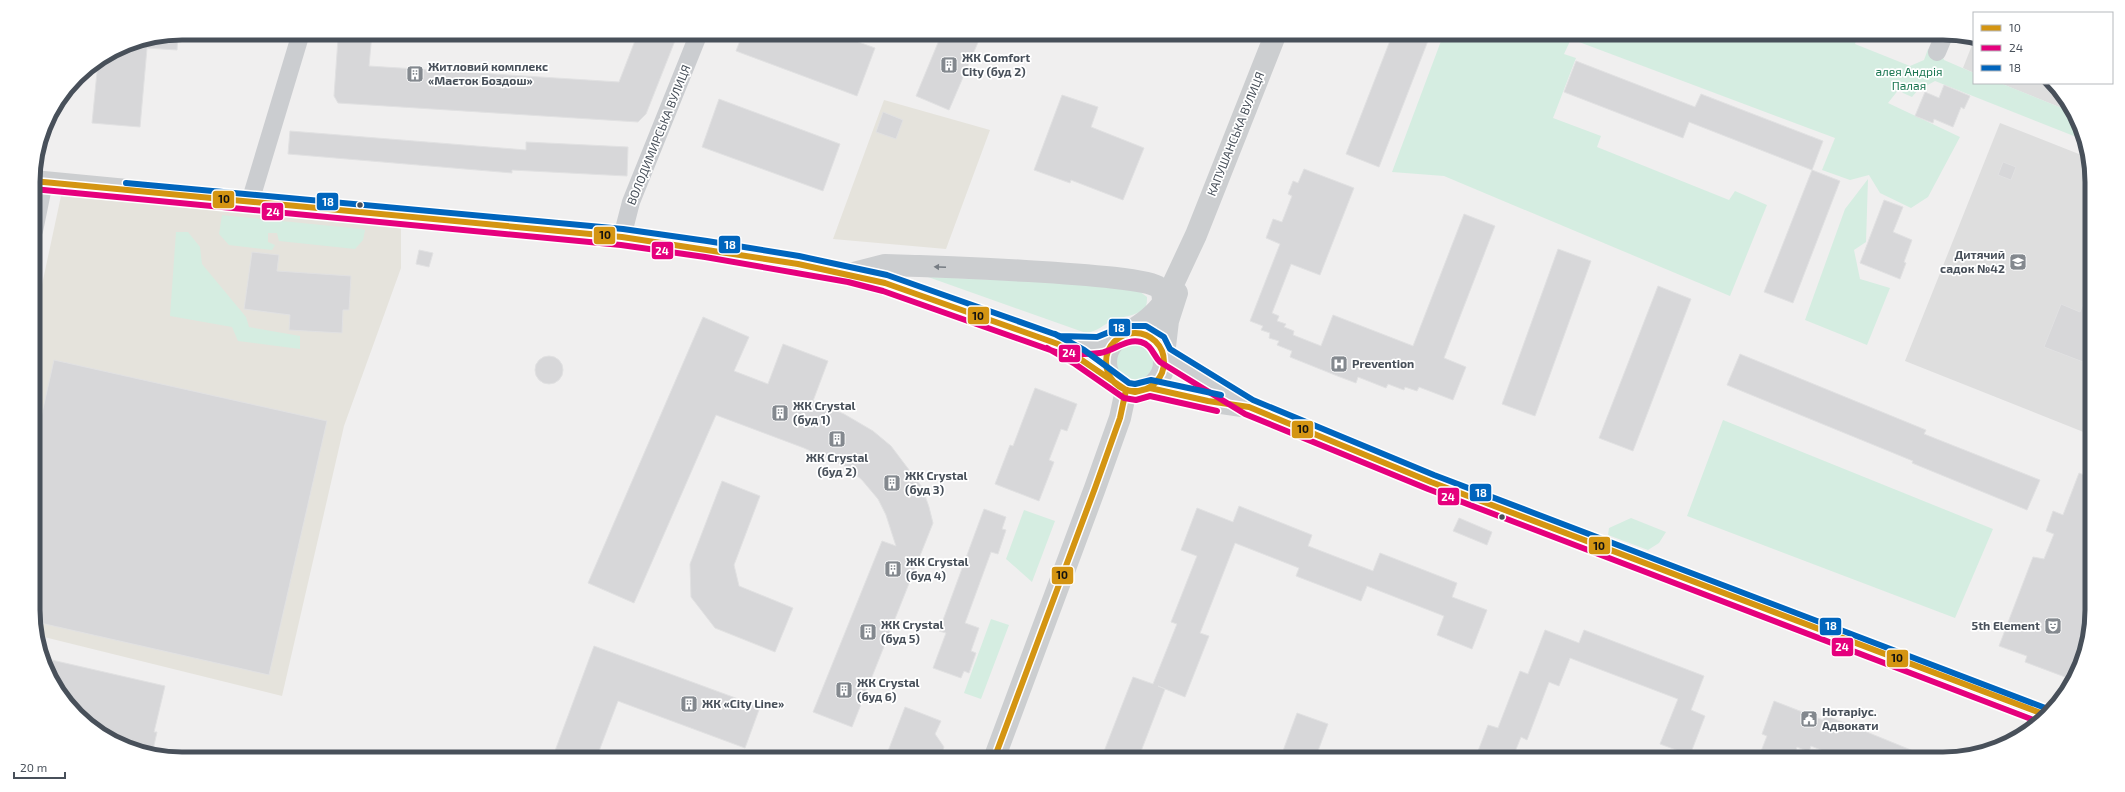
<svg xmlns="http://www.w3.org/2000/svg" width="2125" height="792" viewBox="0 0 2125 792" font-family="'Exo 2',sans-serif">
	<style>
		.commercial { fill: #e5e3dc }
		.education { fill: #dedede }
		.green { fill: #d5ede1 }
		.building { fill: #d7d7d9; stroke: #e1e1e2 }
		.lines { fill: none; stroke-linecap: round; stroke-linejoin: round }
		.street { stroke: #cbcdd0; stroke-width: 18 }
		.secondary { stroke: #ccced0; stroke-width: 22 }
		.bus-1-casing { stroke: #fff; stroke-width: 9 }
		.bus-2-casing { stroke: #fff; stroke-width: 9 }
		.bus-3-casing { stroke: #fff; stroke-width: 9 }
		.bus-1 { stroke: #d49512; stroke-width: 6 }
		.bus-2 { stroke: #e5007d; stroke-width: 6 }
		.bus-3 { stroke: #0065bd; stroke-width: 6 }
		.oneway { fill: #767c83 }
		.bus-dot { fill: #48505a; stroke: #fff; stroke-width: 1.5 }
		.labels { text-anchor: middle; stroke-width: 3.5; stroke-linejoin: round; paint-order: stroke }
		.poi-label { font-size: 12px; font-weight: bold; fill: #48505a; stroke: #fff; text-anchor: start }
		.park-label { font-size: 12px; fill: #1d7753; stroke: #fff }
		.street-label { font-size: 12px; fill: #48505a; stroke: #fff }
		.rim { fill: none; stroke: #48505a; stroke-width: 5 }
		.line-badge { stroke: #fff; stroke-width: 1.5 }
		.badge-label { font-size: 11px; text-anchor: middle; font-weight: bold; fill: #fff }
		.pale-badge-label { font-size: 11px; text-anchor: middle; font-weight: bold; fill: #111 }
	</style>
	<rect width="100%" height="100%" fill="#f0efef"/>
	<!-- commercial -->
	<path class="commercial" d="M884,100L990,130L946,249L833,239Z
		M61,196L401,227V268L344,426L282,696L36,635L34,322Z"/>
	<!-- education -->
	<path class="education" d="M1974,40V73L1963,68Z
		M2000,83H2054L2074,113L2012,88Z
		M2000,123L2089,158L2091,163V435L1905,361Z"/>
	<!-- green -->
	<path class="green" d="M1444,33H1859L1855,44L1910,66L1924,60L1928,49L1941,54L1944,60L1974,73V83H2000L2074,113L2084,140L1935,81L1917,91L1912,97L1903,93L1899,89L1888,103L1960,137L1928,197L1911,208L1880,193L1869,175L1850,180L1822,170L1835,138L1571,39L1564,54L1576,58L1553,118L1601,136L1597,147L1729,200L1735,191L1767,205L1730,296L1444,176L1392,172Z
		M1868,179L1866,242L1854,250L1860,279L1890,288L1867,345L1805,320L1845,209Z
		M222,215L362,229L365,230L363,240L355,249L279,241L277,233H268V242L275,245L272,250L229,245L219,234Z
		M176,232H188L200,247L202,264L246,317L249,327L300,336V349L238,341L232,327L170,316Z
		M928,277L1070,283L1139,291L1147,297C1147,302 1147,305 1144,309C1136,316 1124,316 1114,320C1104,324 1097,332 1086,333Z
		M1113 363a23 23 0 1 1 46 0a23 23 0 1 1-46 0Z
		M1723,420L1993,529L1955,618L1687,516Z
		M1024,510L1055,521L1032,582L1006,559Z
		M1631,518L1666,532L1659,543L1648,550L1608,535L1609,528Z
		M991,619L1009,625L981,699L964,693Z"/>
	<!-- building -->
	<path class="building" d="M341,33H372L369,66L619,82L638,33H678L646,114L638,122L338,103L334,96L338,39Z
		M743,33H834L875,48L857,96L736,51Z
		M942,33H982L949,110L916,96Z
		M1393,33H1431L1379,167L1346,154Z
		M178,34L177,50L147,48L140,127L92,123L98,62L125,44Z
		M1576,61L1695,107L1701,94L1823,141L1812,170L1689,122L1683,138L1564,92Z
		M1944,85L1970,96L1964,109L1961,107L1953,127L1934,119L1933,123L1915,116L1925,92L1939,98Z
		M1062,95L1098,107L1091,127L1144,148L1123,200L1071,180L1070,183L1034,170Z
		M719,99L840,144L823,191L702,147Z
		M883,112L903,120L896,139L876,132Z
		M290,131L526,150V142L628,147L627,176L512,170V173L288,154Z
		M2003,162L2016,167L2011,180L1998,175Z
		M1304,169L1354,188L1320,275L1291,264L1272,313L1279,316L1277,321L1286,324L1284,327L1294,331L1293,335L1321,346L1333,315L1413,346L1464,214L1495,226L1444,358L1466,367L1453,400L1419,387L1417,391L1405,387L1404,390L1388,384L1386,388L1358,377L1356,383L1340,377L1290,357L1292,351L1277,345L1279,341L1269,338L1270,333L1261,330L1263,326L1250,321L1280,244L1266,238L1273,219L1282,222L1292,196L1288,194L1293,181L1298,183Z
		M1812,170L1840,181L1793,303L1764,292Z
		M1884,200L1903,207L1893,232L1912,240L1904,262L1906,263L1900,279L1860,263Z
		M1558,249L1591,261L1535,416L1502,404Z
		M419,250L433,253L429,267L416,264Z
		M252,252L279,255L277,271L351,276L349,310H343L342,333L289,330L290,315L244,309Z
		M1658,286L1691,299L1633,451L1599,438Z
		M2090,286H2091V365L2044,347L2061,304L2080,312Z
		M703,317L749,337L734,371L768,384L783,344L828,361L813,401L844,414L873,431L891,446L922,487L929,507L933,523L852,727L813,712L882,541L896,546L886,515L878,499L862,480L847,467L804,448L716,415L634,603L588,583Z
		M1740,354L1926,430L1924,434L2040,480L2027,510L1912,463L1913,461L1727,385Z
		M535 370a14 14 0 1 1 28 0a14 14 0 1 1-28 0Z
		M54,360L327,421L269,675L36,622L35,444Z
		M1035,388L1077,404L1067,431L1061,429L1049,460L1054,462L1039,501L995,484L1010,445L1013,446Z
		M2079,473L2092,478V610L2084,657L2073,680L2025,662L2027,656L1999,646L2033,557L2044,559L2054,534L2046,531L2053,511L2063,515Z
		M722,481L760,496L734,565L739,586L793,608L775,652L715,628L691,597L690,564Z
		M1239,506L1312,535L1308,546L1373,571L1380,553L1457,583L1452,597L1487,610L1472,649L1437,635L1444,616L1367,586L1361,601L1296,576L1299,568L1235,543L1200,633L1209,636L1185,697L1158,686L1165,689L1138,759H1116L1103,754L1133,677L1153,684L1177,624L1171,622L1197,556L1181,550L1197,508L1233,522Z
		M984,509L1006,517L1002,529L1006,530L998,554L991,552L965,623L979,628L971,651L976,653L969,673L964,671L961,678L933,668L946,633L939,631Z
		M1459,518L1492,532L1487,545L1453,531Z
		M1545,630L1579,643L1584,630L1704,676L1691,710L1705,716L1690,755L1660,744L1678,699L1570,658L1559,686L1549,682L1527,740L1521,737L1512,759H1475L1488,725L1498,728L1520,671L1528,674Z
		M594,646L760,707L745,748L618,701L596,759H552Z
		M43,658L165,686L154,732H157L152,754L135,751L100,734L70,708L49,676Z
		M1774,701L1823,720L1825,715L1933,759H1843L1811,746L1809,752L1797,747L1793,759H1758L1767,736L1762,734Z
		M905,707L941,721L935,734L944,747L940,759H885Z
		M1297,713L1328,724L1315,759H1280Z"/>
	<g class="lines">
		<!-- street -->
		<path class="street" d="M1937,52L1945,33
			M250,202L301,33
			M34,231L44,182
			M622,237L631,202L699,33"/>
		<!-- secondary -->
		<path class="secondary" d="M33,181L622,237L706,249L850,274L885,283L1058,344C1079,346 1097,346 1118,339
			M850,274L885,265C921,266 1142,273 1158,287C1163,291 1163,298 1163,304
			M1106 362a29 29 0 1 1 58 0a29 29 0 1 1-58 0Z
			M1126,334C1142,324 1157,314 1167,297L1196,235L1276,33
			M1059,344L1113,382
			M1164,355L1249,407L1310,433L1431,482L2045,716
			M1164,355L1168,321L1177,293
			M1150,388L1208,401L1242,406
			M994,759L1095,488L1120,418L1126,390"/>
		<!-- bus-1 casing -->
		<g class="bus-1-casing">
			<path id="bus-1" d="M33,181L622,237L798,264L885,283L1058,344L1126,390L1135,392L1150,388
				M1106 362a29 29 0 1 1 58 0a29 29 0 1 1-58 0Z
				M1150,388L1208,401L1249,407L1431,482L2046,715
				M994,759L1095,488L1120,418L1126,390"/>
		</g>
		<!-- bus-2 casing -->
		<g class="bus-2-casing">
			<path id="bus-2" d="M33,189L621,245L705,257L848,282L883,291L1056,352C1070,354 1085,355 1100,353C1114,351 1126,338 1141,342C1152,345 1153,355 1160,362L1245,414L1428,489L2039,722
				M1047,348L1075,364L1124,398L1136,400L1150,396L1217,411"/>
		</g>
		<!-- bus-3 casing -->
		<g class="bus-3-casing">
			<path id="bus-3" d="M126,183L623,229L707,241L799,256L887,275L1060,336L1097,337L1124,326H1146L1164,337L1170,349L1253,400L1434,475L2048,709
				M1055,334L1084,350L1129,383L1135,384L1151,380L1221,395"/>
		</g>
		<!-- bus-1 -->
		<use href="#bus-1" class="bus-1"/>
		<!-- bus-2 -->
		<use href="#bus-2" class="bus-2"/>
		<!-- bus-3 -->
		<use href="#bus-3" class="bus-3"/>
	</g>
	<!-- one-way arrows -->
	<defs><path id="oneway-solid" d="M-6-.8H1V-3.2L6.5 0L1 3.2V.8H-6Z"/></defs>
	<use class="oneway" href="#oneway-solid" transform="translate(940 267) rotate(-178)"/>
	<!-- icons -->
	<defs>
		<g id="building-square" transform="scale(0.9)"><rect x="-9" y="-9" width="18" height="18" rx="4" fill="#83888e" stroke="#fff"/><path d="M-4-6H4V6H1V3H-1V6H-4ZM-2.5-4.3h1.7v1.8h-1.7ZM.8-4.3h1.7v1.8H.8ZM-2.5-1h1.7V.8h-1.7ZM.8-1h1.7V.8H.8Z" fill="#fff"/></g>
		<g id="school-square" transform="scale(0.9)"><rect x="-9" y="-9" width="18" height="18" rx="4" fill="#83888e" stroke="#fff"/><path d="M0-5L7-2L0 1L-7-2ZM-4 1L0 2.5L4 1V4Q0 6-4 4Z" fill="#fff"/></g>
		<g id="hospital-square" transform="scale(0.9)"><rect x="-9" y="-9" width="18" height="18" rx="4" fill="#83888e" stroke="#fff"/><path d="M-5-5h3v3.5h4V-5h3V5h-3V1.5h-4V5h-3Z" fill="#fff"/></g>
		<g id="theatre-square" transform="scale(0.9)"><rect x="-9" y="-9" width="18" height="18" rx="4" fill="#83888e" stroke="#fff"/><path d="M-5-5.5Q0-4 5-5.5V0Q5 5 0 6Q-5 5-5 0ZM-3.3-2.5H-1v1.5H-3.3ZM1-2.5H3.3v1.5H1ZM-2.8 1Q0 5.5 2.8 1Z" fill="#fff"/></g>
		<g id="civic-square" transform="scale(0.9)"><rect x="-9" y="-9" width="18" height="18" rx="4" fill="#83888e" stroke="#fff"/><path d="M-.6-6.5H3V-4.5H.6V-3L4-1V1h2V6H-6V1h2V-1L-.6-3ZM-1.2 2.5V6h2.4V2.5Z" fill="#fff"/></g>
	</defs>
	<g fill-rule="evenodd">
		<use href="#building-square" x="949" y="65"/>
		<use href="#building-square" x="415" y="74"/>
		<use href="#school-square" x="2018" y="262"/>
		<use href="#hospital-square" x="1339" y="364"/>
		<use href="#building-square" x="780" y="413"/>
		<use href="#building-square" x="837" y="439"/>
		<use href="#building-square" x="892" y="483"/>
		<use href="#building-square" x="893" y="569"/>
		<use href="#theatre-square" x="2053" y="626"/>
		<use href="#building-square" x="868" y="632"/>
		<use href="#building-square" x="844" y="690"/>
		<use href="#building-square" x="689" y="704"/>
		<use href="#civic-square" x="1809" y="719"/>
	</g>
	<!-- markers -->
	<g class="bus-dot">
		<circle cx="360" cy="205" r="3.5"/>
		<circle cx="1502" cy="517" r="3.5"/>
	</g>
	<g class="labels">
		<!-- poi labels -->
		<g class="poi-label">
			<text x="962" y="62">ЖК Comfort<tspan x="962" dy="14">City (буд 2)</tspan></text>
			<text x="428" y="71">Житловий комплекс<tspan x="428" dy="14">«Маєток Боздош»</tspan></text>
			<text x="2005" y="259" text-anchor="end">Дитячий<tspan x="2005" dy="14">садок №42</tspan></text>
			<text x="1352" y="368">Prevention</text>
			<text x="793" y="410">ЖК Crystal<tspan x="793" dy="14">(буд 1)</tspan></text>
			<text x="837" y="462" text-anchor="middle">ЖК Crystal<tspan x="837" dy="14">(буд 2)</tspan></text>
			<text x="905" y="480">ЖК Crystal<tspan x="905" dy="14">(буд 3)</tspan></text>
			<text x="906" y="566">ЖК Crystal<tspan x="906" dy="14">(буд 4)</tspan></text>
			<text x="881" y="629">ЖК Crystal<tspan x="881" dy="14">(буд 5)</tspan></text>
			<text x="2040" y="630" text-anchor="end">5th Element</text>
			<text x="857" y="687">ЖК Crystal<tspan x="857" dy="14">(буд 6)</tspan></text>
			<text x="702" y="708">ЖК «City Line»</text>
			<text x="1822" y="716">Нотаріус.<tspan x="1822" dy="14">Адвокати</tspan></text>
		</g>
		<!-- park labels -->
		<g class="park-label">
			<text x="1909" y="76">алея Андрія<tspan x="1909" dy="14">Палая</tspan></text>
		</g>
		<!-- street labels -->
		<g class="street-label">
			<text transform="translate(1236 134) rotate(-68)" y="4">КАПУШАНСЬКА ВУЛИЦЯ</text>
			<text transform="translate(659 135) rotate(-68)" y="4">ВОЛОДИМИРСЬКА ВУЛИЦЯ</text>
		</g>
	</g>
	<!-- crop -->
	<path d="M0 0H2125V792H0ZM182 40H1943A142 142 0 0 1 2085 182V610A142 142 0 0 1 1943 752H182A142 142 0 0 1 40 610V182A142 142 0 0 1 182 40Z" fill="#fff" fill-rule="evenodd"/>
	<path class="rim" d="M182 40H1943A142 142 0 0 1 2085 182V610A142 142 0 0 1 1943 752H182A142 142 0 0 1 40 610V182A142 142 0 0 1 182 40Z"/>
	<g class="line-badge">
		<rect x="212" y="190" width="23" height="19" rx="4" fill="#d49512"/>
		<rect x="316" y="192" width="23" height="19" rx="4" fill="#0065bd"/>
		<rect x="261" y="202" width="23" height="19" rx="4" fill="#e5007d"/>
		<rect x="593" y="226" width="23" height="19" rx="4" fill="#d49512"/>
		<rect x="718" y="235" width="23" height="19" rx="4" fill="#0065bd"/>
		<rect x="651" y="241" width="23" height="19" rx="4" fill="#e5007d"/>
		<rect x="967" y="306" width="23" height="19" rx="4" fill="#d49512"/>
		<rect x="1108" y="318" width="23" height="19" rx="4" fill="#0065bd"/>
		<rect x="1058" y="344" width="23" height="19" rx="4" fill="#e5007d"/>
		<rect x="1291" y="420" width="23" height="19" rx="4" fill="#d49512"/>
		<rect x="1469" y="483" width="23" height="19" rx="4" fill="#0065bd"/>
		<rect x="1437" y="487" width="23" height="19" rx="4" fill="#e5007d"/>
		<rect x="1588" y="536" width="23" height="19" rx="4" fill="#d49512"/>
		<rect x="1051" y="566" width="23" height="19" rx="4" fill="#d49512"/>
		<rect x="1819" y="617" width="23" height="19" rx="4" fill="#0065bd"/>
		<rect x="1831" y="637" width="23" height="20" rx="4" fill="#e5007d"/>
		<rect x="1886" y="649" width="23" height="19" rx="4" fill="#d49512"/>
	</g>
	<g class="badge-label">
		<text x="328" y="206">18</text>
		<text x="273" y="216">24</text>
		<text x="730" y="249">18</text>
		<text x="662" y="255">24</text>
		<text x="1119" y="332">18</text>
		<text x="1069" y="357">24</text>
		<text x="1481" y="497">18</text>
		<text x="1448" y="501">24</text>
		<text x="1831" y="630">18</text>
		<text x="1842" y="651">24</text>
	</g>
	<g class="pale-badge-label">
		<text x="224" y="203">10</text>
		<text x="605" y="239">10</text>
		<text x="978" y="320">10</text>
		<text x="1303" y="433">10</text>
		<text x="1599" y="550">10</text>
		<text x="1062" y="579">10</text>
		<text x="1897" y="662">10</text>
	</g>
	<!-- legend -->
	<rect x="1973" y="12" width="140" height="72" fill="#ffffff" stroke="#b6b9bd"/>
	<rect x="1981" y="25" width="20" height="6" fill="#d49512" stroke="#b6b9bd"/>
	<text x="2009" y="32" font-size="12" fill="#48505a">10</text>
	<rect x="1981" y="45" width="20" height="6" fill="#e5007d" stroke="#b6b9bd"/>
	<text x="2009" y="52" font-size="12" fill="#48505a">24</text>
	<rect x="1981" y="65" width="20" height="6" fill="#0065bd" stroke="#b6b9bd"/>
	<text x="2009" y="72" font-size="12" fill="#48505a">18</text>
	<!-- scale -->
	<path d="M14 772v6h51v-6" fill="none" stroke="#48505a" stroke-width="2"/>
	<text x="20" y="772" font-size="12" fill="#48505a" stroke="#ffffff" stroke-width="3" paint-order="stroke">20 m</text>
</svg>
